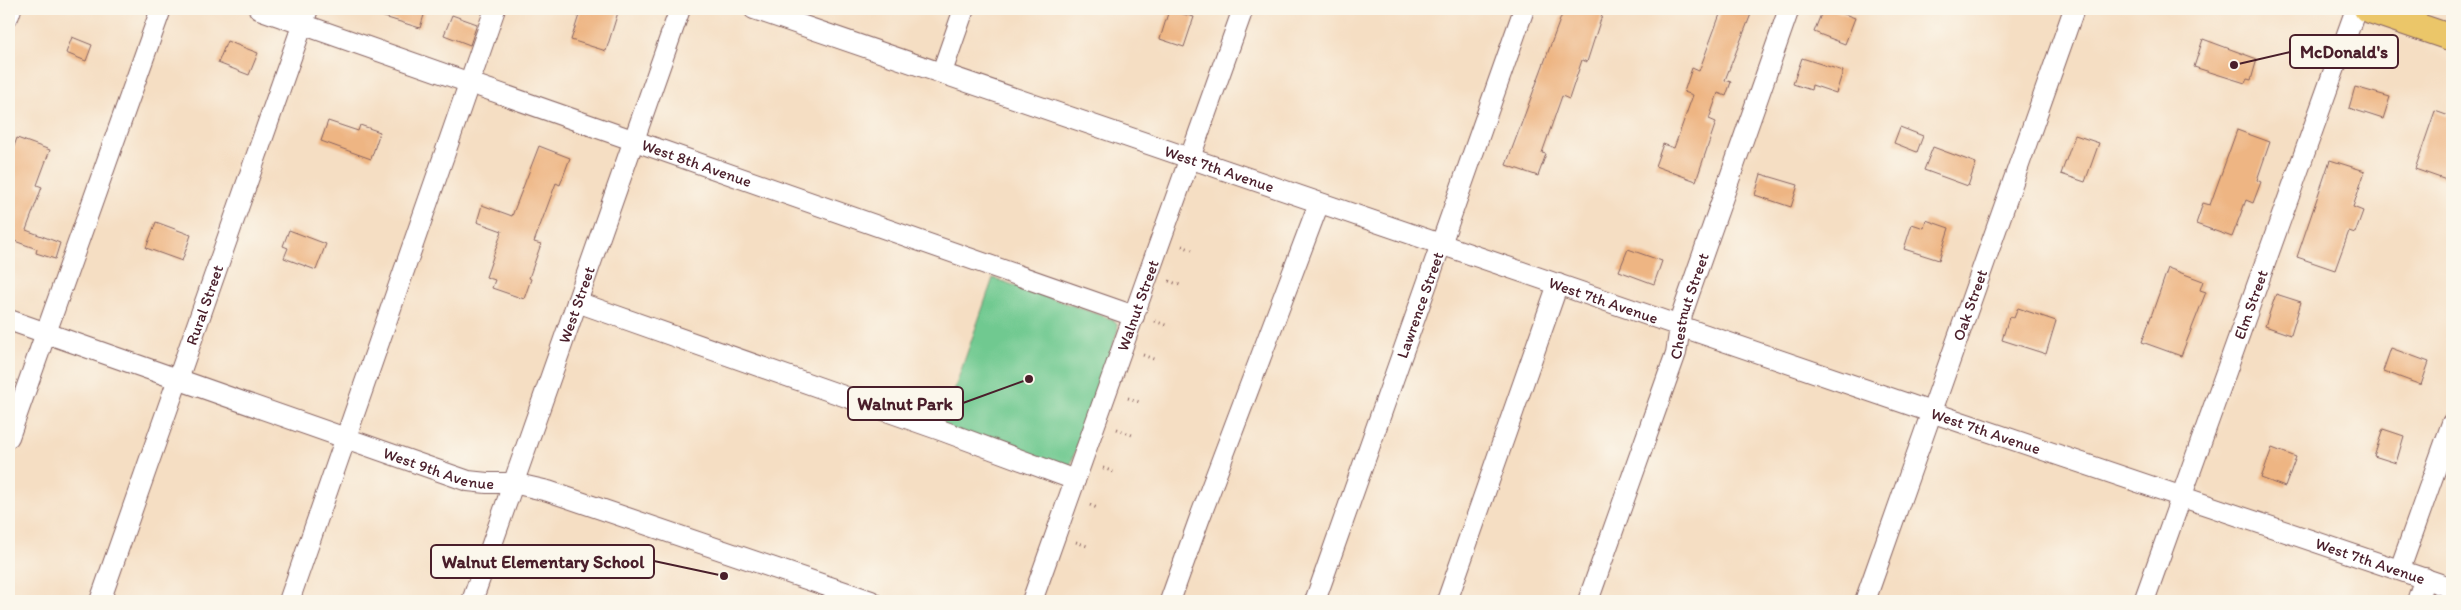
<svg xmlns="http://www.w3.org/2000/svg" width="2461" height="610" viewBox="0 0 2461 610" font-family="Itim,sans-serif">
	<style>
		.green { fill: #6fc990; stroke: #5c745e }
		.building { fill: #eeb583 }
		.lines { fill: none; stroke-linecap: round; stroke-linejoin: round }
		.minor-casing { stroke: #866260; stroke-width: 22 }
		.major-casing { stroke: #866260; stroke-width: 28 }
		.path { stroke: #866260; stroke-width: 3; stroke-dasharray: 1 4; stroke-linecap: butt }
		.minor { stroke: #fff; stroke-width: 20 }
		.major { stroke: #ebc669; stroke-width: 26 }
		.labels { text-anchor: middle; stroke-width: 4; stroke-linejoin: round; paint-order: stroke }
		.street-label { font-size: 16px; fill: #4a1f2b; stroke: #fbf7ec }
		.leader { fill: none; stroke: #4a1f2b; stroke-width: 2 }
		.callout-dot { fill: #4a1f2b; stroke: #fbf7ec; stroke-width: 2 }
		.callout { fill: #fbf7ec; stroke: #4a1f2b; stroke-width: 2 }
		.callout-label { font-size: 18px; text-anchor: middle; font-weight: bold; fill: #4a1f2b }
	</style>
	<rect width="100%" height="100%" fill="#fbf7ec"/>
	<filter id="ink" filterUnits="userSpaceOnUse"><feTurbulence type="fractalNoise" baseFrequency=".02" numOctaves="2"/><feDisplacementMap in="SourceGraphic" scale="10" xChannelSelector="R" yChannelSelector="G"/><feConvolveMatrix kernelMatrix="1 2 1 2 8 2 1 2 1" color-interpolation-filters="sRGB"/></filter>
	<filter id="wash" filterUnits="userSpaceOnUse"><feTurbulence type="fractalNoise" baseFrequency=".0096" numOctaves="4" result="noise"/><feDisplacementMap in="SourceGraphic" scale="20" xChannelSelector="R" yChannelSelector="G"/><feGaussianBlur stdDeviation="1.12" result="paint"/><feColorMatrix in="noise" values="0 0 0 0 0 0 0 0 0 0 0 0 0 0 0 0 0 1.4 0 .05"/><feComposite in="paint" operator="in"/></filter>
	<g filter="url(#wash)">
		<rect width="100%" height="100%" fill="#f5dec3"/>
		<!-- green -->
		<path class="green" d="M993,278L1112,319L1117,324L1118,330L1068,472L941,428Z"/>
		<g id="blocks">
			<!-- building -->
			<path class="building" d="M369,9H416L425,12L420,28L368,12Z
				M581,9H619L606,51L571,40Z
				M1564,9H1604L1587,62L1582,60L1569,99L1562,96L1542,153L1546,154L1538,176L1506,165Z
				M1722,9H1753L1725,80L1731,82L1726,96L1718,93L1709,119L1716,122L1696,181L1655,166L1663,144L1674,148L1693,95L1684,92L1692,68L1699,71Z
				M1823,9H1831L1855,18L1845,44L1814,32Z
				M1169,10L1194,17L1184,47L1160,39Z
				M452,15L477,24L470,45L444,35Z
				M72,37L92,45L86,61L66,53Z
				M2203,39L2257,59L2251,80L2247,79L2245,83L2194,67Z
				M227,41L258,53L249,75L218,63Z
				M1802,58L1843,71L1836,93L1812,85L1811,90L1793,84Z
				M2355,87L2390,97L2383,119L2349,108Z
				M2435,111L2452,117V182L2415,169Z
				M328,121L358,131L360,125L380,132L371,159L321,141Z
				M1900,127L1923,136L1917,152L1894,143Z
				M2237,130L2270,142L2257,180L2261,182L2253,203L2246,200L2232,237L2196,224L2203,203L2210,205Z
				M2075,135L2099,143L2085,182L2061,174Z
				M17,138L50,150L37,185L42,187L26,230L60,243L55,259L36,253L37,249L9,239V160Z
				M539,146L570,158L560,185L556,183L534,242L541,244L529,278L531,279L524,299L492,288L495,280L486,277L502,231L477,222L482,205L512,216Z
				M1933,147L1976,163L1968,186L1924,170Z
				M2330,160L2365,171L2353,207L2363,211L2355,233L2349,231L2335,270L2297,257Z
				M1761,174L1798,185L1791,207L1755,195Z
				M1926,220L1949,228L1939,260L1904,249L1912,224L1924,228Z
				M156,222L191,235L182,261L146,248Z
				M289,230L326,244L316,270L284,258L288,248L283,246Z
				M1628,249L1662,261L1654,284L1619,271Z
				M2168,268L2203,281L2200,290L2206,292L2181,356L2142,342Z
				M2276,294L2301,302L2291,335L2265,326Z
				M2018,308L2056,321L2046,354L2002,340L2009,317L2014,318Z
				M2391,348L2429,362L2421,385L2383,371Z
				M2383,429L2404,436L2396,463L2374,456Z
				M2272,448L2296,457L2285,487L2261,478Z"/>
		</g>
	</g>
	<g filter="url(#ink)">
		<use href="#blocks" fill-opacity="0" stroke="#866260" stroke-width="1"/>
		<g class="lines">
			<!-- minor casing -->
			<g class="minor-casing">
				<g id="minor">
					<path id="s1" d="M259,9L1134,316"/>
					<path id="s2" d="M754,9L1931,412L2452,588"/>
					<path d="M9,15L11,9"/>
					<path d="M942,72L964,9"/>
					<path d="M577,302L943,431L1075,480"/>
					<path id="s3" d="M9,320L468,481L487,483H513L548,491L871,601"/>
					<path d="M9,437L161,9"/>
					<path d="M2400,569L2452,423"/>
					<path id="s4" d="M100,601L308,9"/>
					<path d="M289,601L495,9"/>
					<path id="s5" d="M472,601L680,9"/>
					<path id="s6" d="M1032,601L1243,9"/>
					<path d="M1170,601L1199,520L1319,203"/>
					<path id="s7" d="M1315,601L1524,9"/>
					<path d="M1447,601L1558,284"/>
					<path id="s8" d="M1588,601L1676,353L1682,314L1789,9"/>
					<path id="s9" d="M1865,601L2074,9"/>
					<path id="s10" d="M2144,601L2356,9"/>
					<path d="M2417,601L2425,578"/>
				</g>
			</g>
			<!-- major casing -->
			<g class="major-casing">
				<path id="major" d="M2367,9L2452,38"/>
			</g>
			<!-- path -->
			<path class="path" d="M1182,246L1192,250
				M1169,281L1180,285
				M1155,321L1168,326
				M1143,355L1156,360
				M1128,398L1142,403
				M1117,429L1132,435
				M1103,468L1114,472
				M1090,505L1097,508
				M1076,542L1087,546"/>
			<!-- minor -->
			<use href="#minor" class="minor"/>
			<!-- major -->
			<use href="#major" class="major"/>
		</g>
	</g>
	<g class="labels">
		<!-- street labels -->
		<g class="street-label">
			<text dy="6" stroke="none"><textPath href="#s1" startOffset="464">West 8th Avenue</textPath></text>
			<text dy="6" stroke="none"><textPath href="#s2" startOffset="492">West 7th Avenue</textPath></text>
			<text dy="6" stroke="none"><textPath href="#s2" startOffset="898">West 7th Avenue</textPath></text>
			<text dy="6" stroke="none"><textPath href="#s4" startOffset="314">Rural Street</textPath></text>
			<text dy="6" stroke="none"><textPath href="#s5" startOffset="314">West Street</textPath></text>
			<text dy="6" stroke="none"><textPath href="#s6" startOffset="314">Walnut Street</textPath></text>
			<text dy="6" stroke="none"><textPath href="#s7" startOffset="314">Lawrence Street</textPath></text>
			<text dy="6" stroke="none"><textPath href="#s8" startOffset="312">Chestnut Street</textPath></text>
			<text dy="6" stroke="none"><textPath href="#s9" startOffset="314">Oak Street</textPath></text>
			<text dy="6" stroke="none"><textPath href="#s10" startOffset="315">Elm Street</textPath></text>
			<text dy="6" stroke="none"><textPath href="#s2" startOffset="1302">West 7th Avenue</textPath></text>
			<text dy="6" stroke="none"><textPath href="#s3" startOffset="455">West 9th Avenue</textPath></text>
			<text dy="6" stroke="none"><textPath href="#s2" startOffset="1708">West 7th Avenue</textPath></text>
		</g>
	</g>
	<!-- callouts -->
	<path class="leader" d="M2234 65L2290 52M1029 379L963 403M724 576L654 561"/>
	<g class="callout-dot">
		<circle cx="2234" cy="65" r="5"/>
		<circle cx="1029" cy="379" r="5"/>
		<circle cx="724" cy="576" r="5"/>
	</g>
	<g class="callout">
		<rect x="2290" y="35" width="108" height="33" rx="5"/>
		<rect x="848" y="387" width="115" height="33" rx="5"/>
		<rect x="431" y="545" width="223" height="33" rx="5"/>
	</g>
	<g class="callout-label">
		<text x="2344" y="58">McDonald's</text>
		<text x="905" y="410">Walnut Park</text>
		<text x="543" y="568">Walnut Elementary School</text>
	</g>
	<!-- margin -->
	<rect width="2461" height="610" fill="none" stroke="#fbf7ec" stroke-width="30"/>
</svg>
